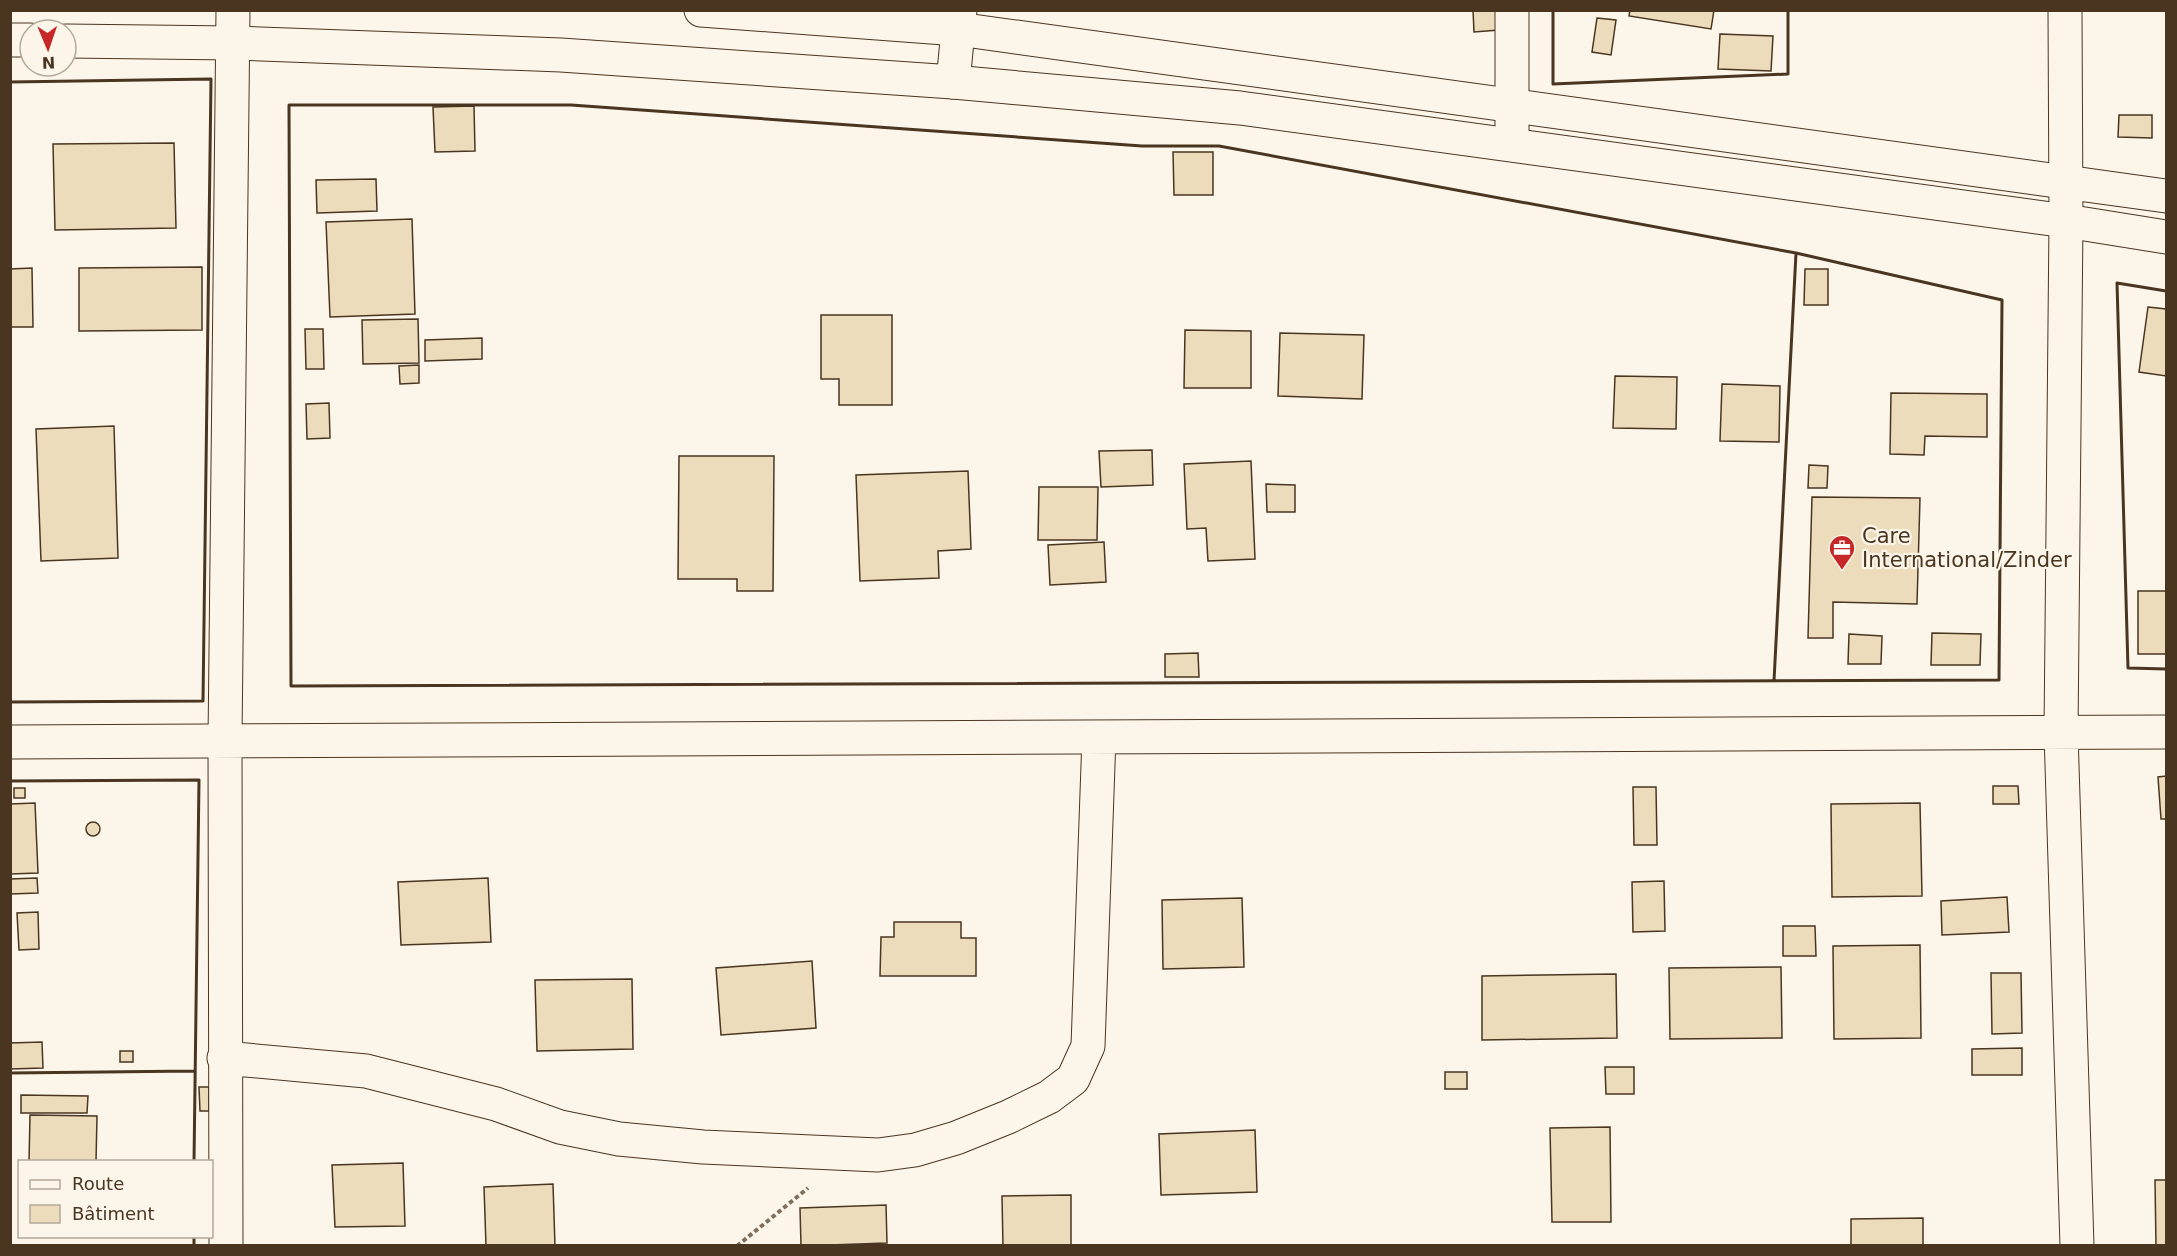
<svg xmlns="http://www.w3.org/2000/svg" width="2177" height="1256" viewBox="0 0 2177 1256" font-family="'DejaVu Sans',sans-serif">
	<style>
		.building { fill: #ecdcbc; stroke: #4a3520; stroke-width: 1.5 }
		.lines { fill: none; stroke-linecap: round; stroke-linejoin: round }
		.street-casing { stroke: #4a3520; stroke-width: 35 }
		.highway-casing { stroke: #4a3520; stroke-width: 35 }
		.path { stroke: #7f6f5c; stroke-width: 4; stroke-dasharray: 4.5 3; stroke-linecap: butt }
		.street { stroke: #fbf6e9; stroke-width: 33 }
		.highway { stroke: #fbf6e9; stroke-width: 33 }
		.wall { stroke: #4a3520; stroke-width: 3 }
		.labels { text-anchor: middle; stroke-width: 4.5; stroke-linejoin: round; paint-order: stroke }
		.poi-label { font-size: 21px; fill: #4a3520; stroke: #fbf6e9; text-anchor: start }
	</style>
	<rect width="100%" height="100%" fill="#fbf6e9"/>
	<!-- building -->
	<path class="building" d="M1473,10H1498L1499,30L1474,32Z
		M1630,10H1714L1711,29L1629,16Z
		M1597,18L1616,20L1611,55L1592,52Z
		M1720,34L1773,36L1771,71L1718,69Z
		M474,106L475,151L435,152L433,107Z
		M2119,115H2152V138L2118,137Z
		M174,143L176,228L55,230L53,144Z
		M1173,152H1213V195H1174Z
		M376,179L377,211L317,213L316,180Z
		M412,219L415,314L330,317L326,222Z
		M202,267V330L79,331V268Z
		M32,268L33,327H10V269Z
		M1805,269H1828V305H1804Z
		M2148,307L2166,309V376L2139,372Z
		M821,315H892V405H839V379H821Z
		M418,319L419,363L363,364L362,320Z
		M305,329H323L324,369H306Z
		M1185,330L1251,331V388H1184Z
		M1280,333L1364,335L1362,399L1278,396Z
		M482,338V359L425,361V340Z
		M419,365V383L400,384L399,366Z
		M1615,376L1677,377L1676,429L1613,428Z
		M1722,384L1780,386L1779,442L1720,441Z
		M1891,393L1987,394V437L1925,436L1924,455L1890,454Z
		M329,403L330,438L307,439L306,404Z
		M114,426L118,558L41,561L36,429Z
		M1152,450L1153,485L1101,487L1099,451Z
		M679,456H774L773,591H737V579H678Z
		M1251,461L1255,559L1208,561L1206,528L1187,529L1184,464Z
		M1809,465L1828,466L1827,488H1808Z
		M968,471L971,549L938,551L939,578L860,581L856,475Z
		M1266,484L1295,485V512H1267Z
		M1039,487H1098L1097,540H1038Z
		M1812,497L1920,498L1917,604L1833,602V638H1808Z
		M1104,542L1106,582L1050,585L1048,545Z
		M2138,591H2166V654H2138Z
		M1932,633L1981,634L1980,665H1931Z
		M1849,634L1882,636L1881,664H1848Z
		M1198,653L1199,677H1165V654Z
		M2166,776V819H2161L2158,777Z
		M1993,786H2018L2019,804H1993Z
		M1633,787H1656L1657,845H1634Z
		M14,788H25V798H14Z
		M35,803L38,873L10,874V804Z
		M1920,803L1922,896L1832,897L1831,804Z
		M86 829a7 7 0 1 1 14 0a7 7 0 1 1-14 0Z
		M37,878L38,893L10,894V879Z
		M488,878L491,942L401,945L398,882Z
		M1664,881L1665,931L1633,932L1632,882Z
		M2007,897L2009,932L1942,935L1941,901Z
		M1242,898L1244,967L1163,969L1162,900Z
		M38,912L39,949L19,950L17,913Z
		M894,922H961V938H976V976H880L881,937H894Z
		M1783,926H1815L1816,956H1783Z
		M1920,945L1921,1038L1834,1039L1833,946Z
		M812,961L816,1028L721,1035L716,968Z
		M1781,967L1782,1038L1670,1039L1669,968Z
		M1991,973H2021L2022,1033L1992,1034Z
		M1616,974L1617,1038L1482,1040V976Z
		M632,979L633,1049L537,1051L535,980Z
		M42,1042L43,1068L10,1069V1043Z
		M2022,1048V1075H1972V1049Z
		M120,1051H133V1062H120Z
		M1605,1067H1634V1094H1606Z
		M1445,1072H1467V1089H1445Z
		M199,1087H209V1111H200Z
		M21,1095L88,1096L87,1113H21Z
		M30,1115L97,1116L96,1162H29Z
		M1610,1127L1611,1222H1552L1550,1128Z
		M1255,1130L1257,1192L1161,1195L1159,1134Z
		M403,1163L405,1226L335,1227L332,1165Z
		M2155,1180H2166V1246H2156Z
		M553,1184L555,1246H486L484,1187Z
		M1071,1195V1246H1003L1002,1196Z
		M886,1205L887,1243L801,1246L800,1208Z
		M1923,1218V1246H1851V1219Z"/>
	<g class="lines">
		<!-- street casing -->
		<g class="street-casing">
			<path id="street" d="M2065,10L2066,221L2061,733L2077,1246
				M953,82L960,10
				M1512,143V10
				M10,742L2166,732
				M224,1058L366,1071L496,1104L560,1127L619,1139L703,1147L878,1155L915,1150L956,1138L1008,1117L1049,1097L1073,1079L1088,1046L1099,737
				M226,1246L225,741L233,10"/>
		</g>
		<!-- highway casing -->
		<g class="highway-casing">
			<path id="highway" d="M701,10L958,29L2166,196
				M10,40H30
				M66,41L233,43L561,55L953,82L1240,108L2066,221L2166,237"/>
		</g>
		<!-- path -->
		<path class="path" d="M737,1246L808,1188"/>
		<!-- street -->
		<use href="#street" class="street"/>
		<!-- highway -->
		<use href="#highway" class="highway"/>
		<!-- wall -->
		<path class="wall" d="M1553,10V84L1788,74V10
			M10,82L211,79L203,701L10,702
			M289,105H571L1142,146H1219L1796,253L2002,300L1999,680L291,686Z
			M2166,291L2117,283L2128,668L2166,669
			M1774,681L1796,253
			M10,781L199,780L194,1162
			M10,1073L194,1071
			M194,1246V1236"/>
	</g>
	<!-- icons -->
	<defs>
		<g id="office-pin" transform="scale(1.35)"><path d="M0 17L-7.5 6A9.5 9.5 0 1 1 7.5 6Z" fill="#c62828" stroke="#fbf6e9"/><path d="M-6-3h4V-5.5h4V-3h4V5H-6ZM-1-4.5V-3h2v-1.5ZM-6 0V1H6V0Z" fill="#fff"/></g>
	</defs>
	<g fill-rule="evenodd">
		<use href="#office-pin" x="1842" y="548"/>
	</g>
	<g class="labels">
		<!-- poi labels -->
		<g class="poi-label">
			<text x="1862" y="543">Care<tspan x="1862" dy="24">International/Zinder</tspan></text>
		</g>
	</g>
	<!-- border -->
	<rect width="2177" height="1256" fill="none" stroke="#4a3520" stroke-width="24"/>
	<!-- legend -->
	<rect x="18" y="1160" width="195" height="78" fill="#fbf6e9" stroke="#b4a999" stroke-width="1.5"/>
	<rect x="30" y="1180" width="30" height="9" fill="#fbf6e9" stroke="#b4a999" stroke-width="1.5"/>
	<text x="72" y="1190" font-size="18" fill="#4a3520">Route</text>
	<rect x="30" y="1205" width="30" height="18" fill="#ecdcbc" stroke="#b4a999" stroke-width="1.5"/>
	<text x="72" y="1220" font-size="18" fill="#4a3520">Bâtiment</text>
	<!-- north arrow -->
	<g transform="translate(48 48) rotate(178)"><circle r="28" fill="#fbf6e9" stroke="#b4a999" stroke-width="1.5"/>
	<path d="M0-4.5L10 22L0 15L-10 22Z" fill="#c62828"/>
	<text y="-9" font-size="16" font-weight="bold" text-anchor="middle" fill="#4a3520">N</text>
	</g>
</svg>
